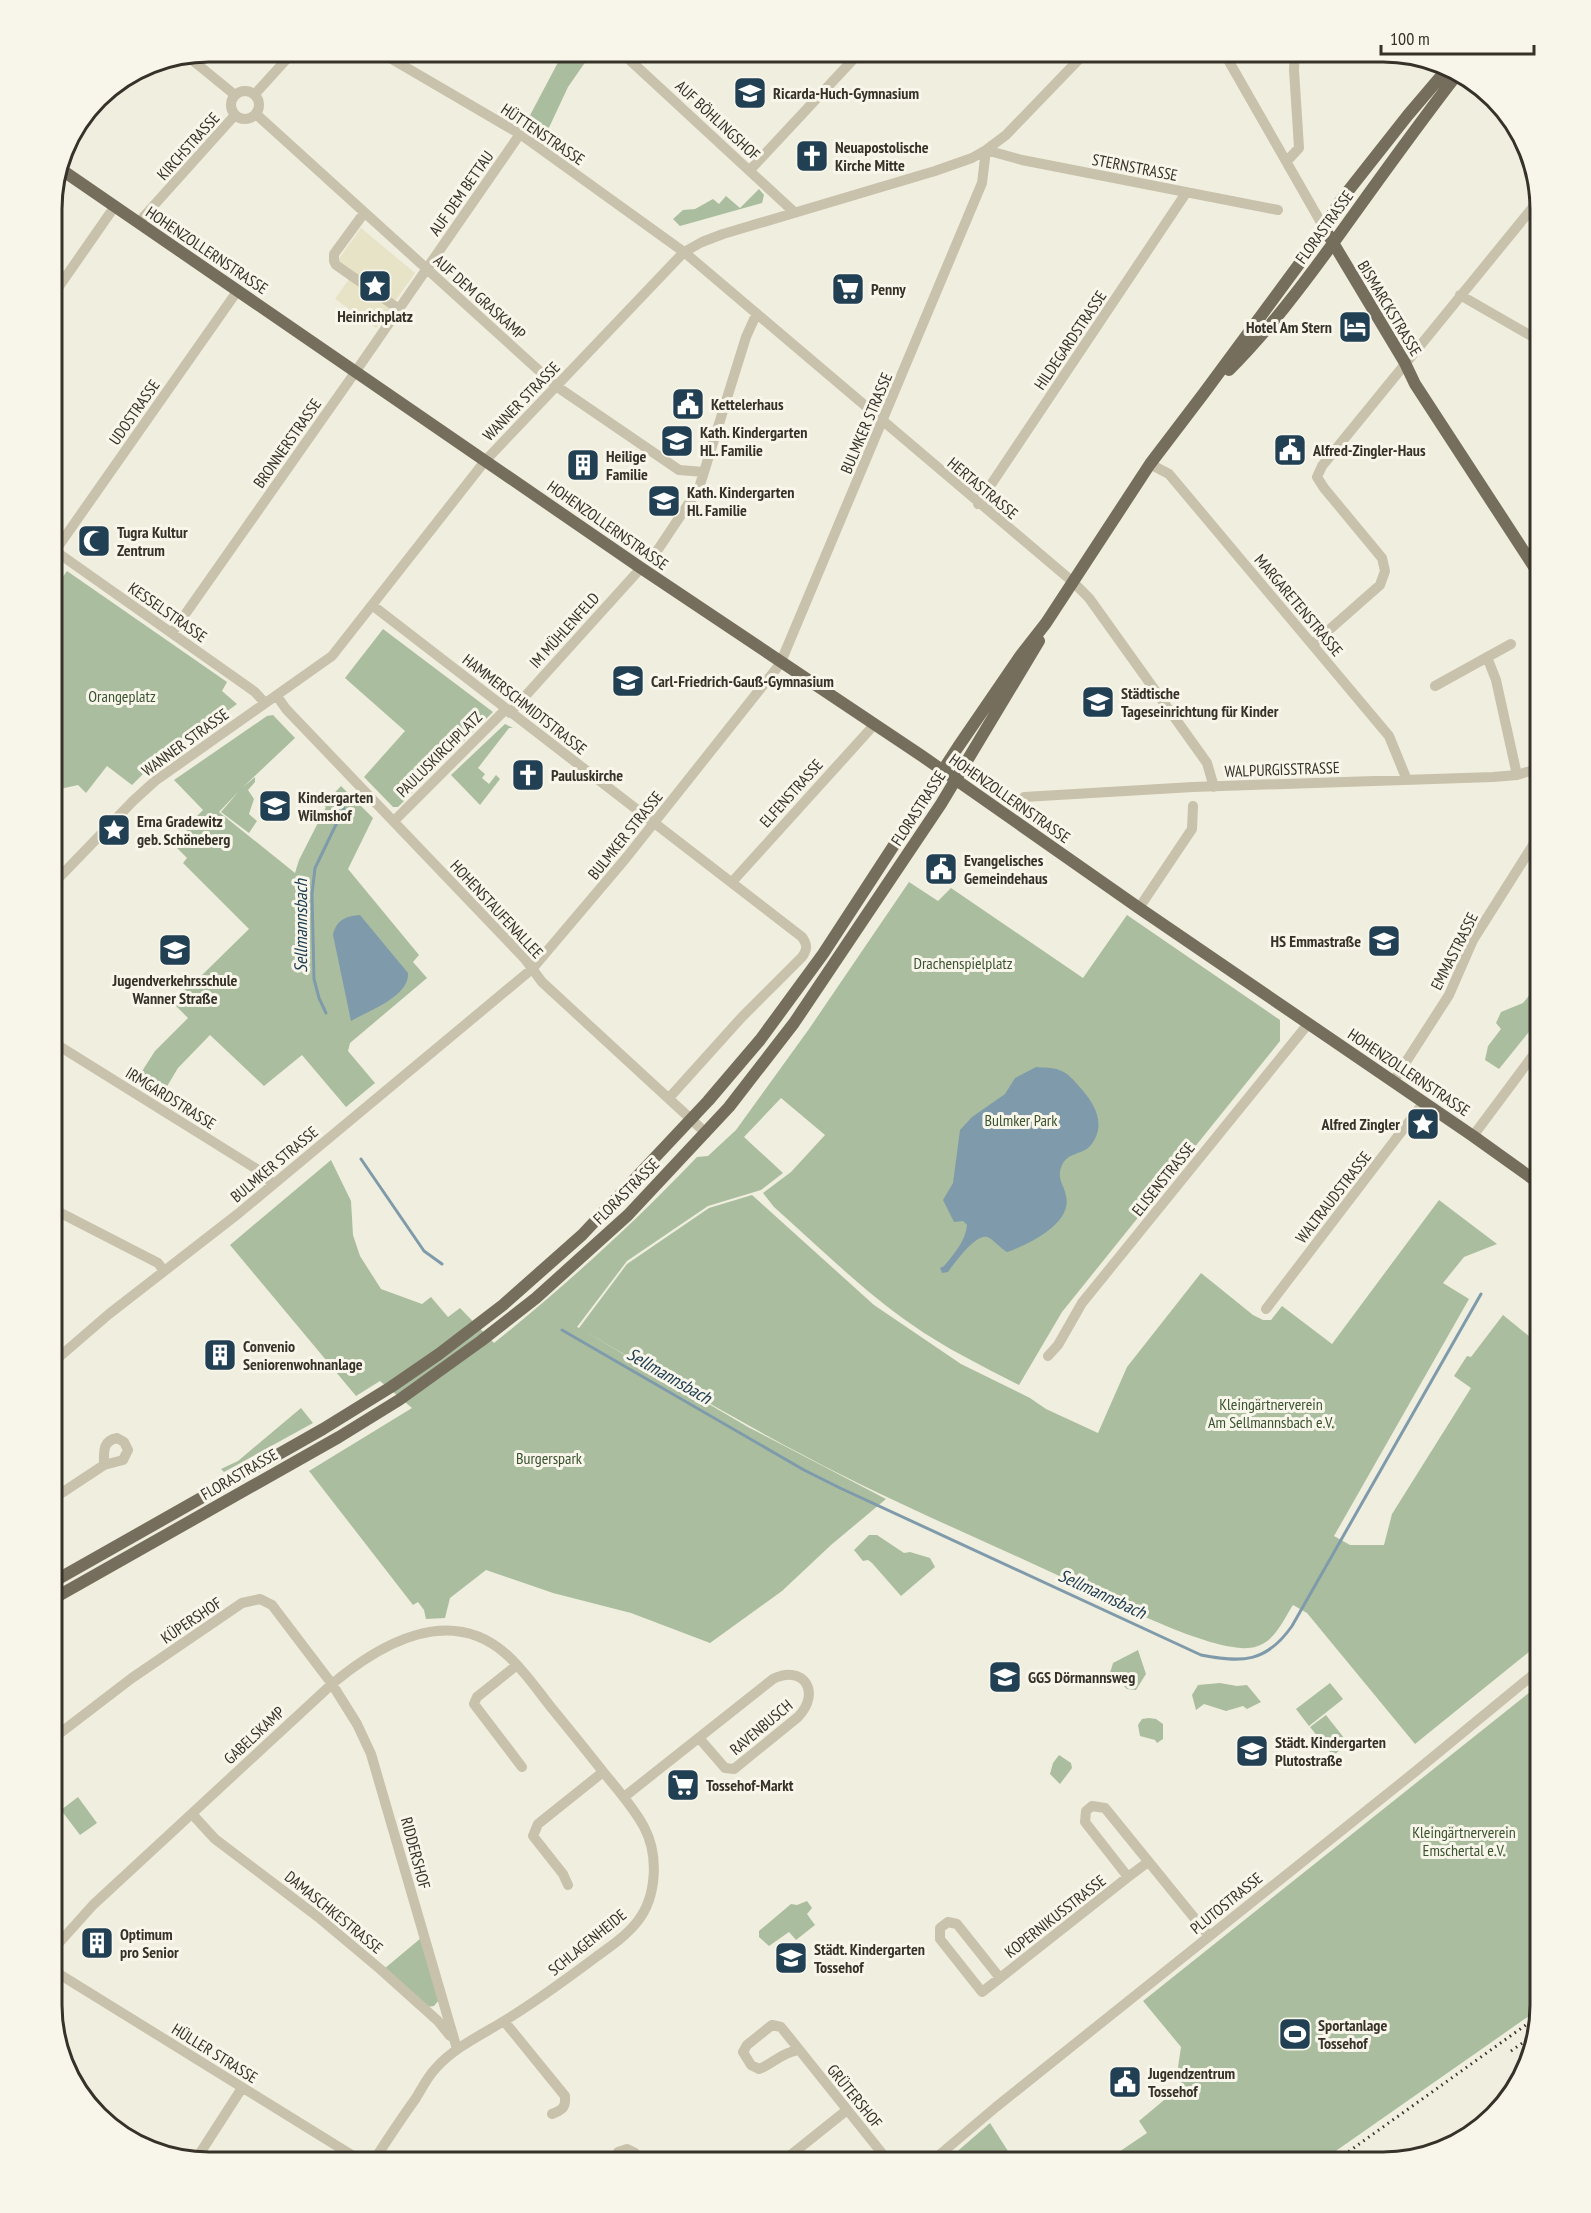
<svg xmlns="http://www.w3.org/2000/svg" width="1591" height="2213" viewBox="0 0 1591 2213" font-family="'PT Sans Narrow',sans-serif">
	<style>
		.green { fill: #aabe9f }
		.plaza { fill: #e7e3c6 }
		.water { fill: #7f9bab }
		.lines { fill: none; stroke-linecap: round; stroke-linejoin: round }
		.stream { stroke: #7f9bab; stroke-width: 3 }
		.minor { stroke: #c8c1ab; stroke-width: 10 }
		.major { stroke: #766e5c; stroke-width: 12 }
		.rail { stroke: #36322a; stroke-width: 3; stroke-dasharray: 1.5 4.5; stroke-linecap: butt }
		.labels { text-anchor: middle; stroke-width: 6; stroke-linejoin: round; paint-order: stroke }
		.poi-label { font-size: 16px; font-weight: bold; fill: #36322a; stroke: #f8f6ea; text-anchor: start }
		.street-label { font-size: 16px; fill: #36322a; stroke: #f8f6ea }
		.park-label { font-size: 16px; fill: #3a522f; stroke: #f8f6ea }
		.water-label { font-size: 18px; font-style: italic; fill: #224054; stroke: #f8f6ea }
		.rim { fill: none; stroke: #36322a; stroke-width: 3 }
	</style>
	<rect width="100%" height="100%" fill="#f0eede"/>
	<!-- green -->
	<path class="green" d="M564,51H593L568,87L546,134L527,121Z
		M759,189L764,195L762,203L680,226L673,219L683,210L695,209L713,199L719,204L726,196L740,208Z
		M67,571L227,682L222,691L237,704L147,770L132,785L107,766L86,793L78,785L51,791V593Z
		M383,629L493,712L398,807H393L364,777L405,731L345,678Z
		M273,715L295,738L242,788L255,777V782L248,790L254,799L249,814L257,821L249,833L221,812L239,791L219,812L295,873L299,860L326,807L323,805L341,786L373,818L348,869L419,955L413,962L427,978L350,1043L348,1051L375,1083L346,1107L302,1055L264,1086L210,1035L178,1068L160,1098L135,1082L155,1051L188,1018L171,1001L199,978L249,929L183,863L187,858L171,842L177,836L179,839L187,831L185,828L203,810L174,780L267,716Z
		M505,724L513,728H509L478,768L485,774L482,778L489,784L496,775L500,779L480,805L451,775Z
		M909,882L938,901L951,888L1083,978L1127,915L1280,1020V1041L1062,1312L1019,1385C982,1366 945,1348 911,1324C864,1292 817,1245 774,1207L763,1193L791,1172L825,1135L781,1098L744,1137L783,1173L761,1190L708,1206L627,1261L577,1327L579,1328L627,1264L709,1208L752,1195L874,1305L961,1364L1030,1398L1046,1409L1098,1433L1127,1367L1201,1273L1253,1315L1263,1320H1271L1282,1306L1332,1344L1439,1200L1497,1244L1464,1257L1443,1283L1469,1299L1334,1536L1350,1545H1384L1392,1514L1471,1388L1454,1376L1467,1356L1471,1357L1503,1315L1540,1345V1643L1415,1744L1307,1613L1293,1605C1283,1620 1275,1642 1255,1647C1218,1657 1105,1598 1068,1580C981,1539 891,1502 805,1456C730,1417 658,1373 584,1331L748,1427L886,1499L831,1545L782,1591L710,1643L631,1613L553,1593L486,1570L450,1598L445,1618L426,1619L424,1610L418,1602L413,1605L309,1471L412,1408L380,1381L356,1396L230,1245L331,1160L351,1201L353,1235L360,1256L381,1289L422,1304L431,1297L448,1317L460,1308L494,1343C566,1285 633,1224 697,1157L708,1156L736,1130L809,1029Z
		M1536,987L1540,990V1018L1499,1069L1485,1060L1488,1046L1501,1029L1496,1023L1501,1012L1523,1003Z
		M301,1408L313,1423L224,1472L221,1469L238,1461Z
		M869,1535H877L904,1553L910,1552L930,1558L935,1567L901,1596L872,1563L868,1560L863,1561L854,1550Z
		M1138,1650L1146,1674L1136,1690L1127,1689L1110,1673L1113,1663Z
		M1220,1683L1237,1686L1247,1685L1261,1702L1247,1709L1243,1706L1226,1711L1204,1704L1196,1710L1192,1695L1198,1685Z
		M1330,1683L1343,1699L1309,1726L1296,1709Z
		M1540,1684L1539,2009L1320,2162H1104L1147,2133L1139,2121L1182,2085L1178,2067L1181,2047L1143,2001Z
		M1326,1715L1348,1743L1333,1756L1310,1727Z
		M1149,1718L1156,1719L1163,1724V1739L1157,1743L1155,1740L1140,1736L1138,1725L1142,1719Z
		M1059,1755L1071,1763L1072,1768L1060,1784L1050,1774L1053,1763Z
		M78,1797L97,1823L80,1835L61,1810Z
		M807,1901L812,1908L807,1914L815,1925L796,1940L789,1932L769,1946L759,1937V1931L791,1904L797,1905Z
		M421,1938L439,2000L434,2006L427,2007L384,1969Z
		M990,2123L1015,2162H945Z"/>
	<!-- plaza -->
	<path class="plaza" d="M361,228L415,273L376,328L335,299L354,272L338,260Z"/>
	<!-- water -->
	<path class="water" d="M360,915L408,973C410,996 369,1011 351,1021L333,935C336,920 346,916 360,915Z
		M1036,1067C1043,1068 1053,1067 1059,1070C1065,1071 1073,1079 1077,1084C1093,1101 1108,1123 1091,1145C1083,1155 1068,1152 1062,1165C1056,1179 1064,1184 1066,1196C1073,1224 1027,1245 1007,1252C1001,1249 992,1238 987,1237C975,1234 954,1264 948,1272L942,1273L940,1268L944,1266C954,1254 966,1240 967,1225L963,1221L954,1222L943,1200L953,1183L960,1130L972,1117L1005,1094L1015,1078Z"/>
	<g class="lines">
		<!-- stream -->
		<path class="stream" d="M326,1013L319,998L314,979L312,894L315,868L344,808
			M361,1159L424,1251L442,1264
			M562,1330L804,1470L840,1488L1201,1655C1242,1663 1266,1663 1292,1626L1481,1294"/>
		<!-- minor -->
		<path class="minor" d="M378,51L520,134L684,252L1073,582L1089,598L1207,763L1214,787
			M620,51L794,212
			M1223,51L1323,226
			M186,55L235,95
			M231 105a14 14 0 1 1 28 0a14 14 0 1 1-28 0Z
			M255,94L294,51
			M256,114L556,386L679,470L704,472
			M986,150L1022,160L1278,210
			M1287,161L1299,148L1294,70L1295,51
			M750,170L861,51
			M364,213L334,254V261L336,265L399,309
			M138,223L235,115
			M1460,295L1540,341
			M51,298L115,206
			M1150,464L1169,474L1389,736L1407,780
			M978,504L1186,193
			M51,548L255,692L265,703
			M55,551L238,290
			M657,551L699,488L746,337L756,315
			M372,605L802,937C807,944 808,949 802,957L742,1017L669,1098
			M172,633L356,371L520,134
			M1313,644L1380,585L1385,571L1382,558L1324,488L1317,477L1322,466L1538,201
			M1487,657L1496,680L1517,775
			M1435,686L1511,644
			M277,696L286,709L525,959L542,982L706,1133
			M510,713L641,568
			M1024,797L1193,787L1493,777L1517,775L1540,768
			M394,821L506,709
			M732,882L874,725
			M51,886L133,801L155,781L332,656L485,461L684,252L702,242L723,234L935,171L972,158L986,150L1006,135L1087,51
			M1139,908L1192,829L1193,806
			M51,1041L263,1173L273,1185
			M1393,1082L1449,995L1473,940L1540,834
			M1473,1136L1540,1046
			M51,1208L158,1263L164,1271
			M1266,1309L1424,1102
			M1048,1356L1058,1345L1082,1303L1308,1024
			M51,1364L109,1314L239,1213L532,969L626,858L780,664L982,183L986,150
			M51,1500L104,1465L123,1460L128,1450L124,1442L117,1438C102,1441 104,1452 104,1465
			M517,1665L477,1697L474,1704L522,1767
			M51,1740L132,1678L242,1603L260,1599L272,1605L332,1684L357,1724L371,1754L457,2049
			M624,1797L773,1679C803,1664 822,1692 798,1717L734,1769L725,1768L699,1738
			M192,1814L215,1839L318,1917L380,1969L438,2021L450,2036
			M1128,1877L1085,1822L1086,1811L1092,1806L1105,1808L1209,1936
			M568,1885L563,1874L533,1836L538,1824L603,1772
			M51,1957L58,1944L93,1905L332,1684C380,1644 449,1604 506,1654C523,1669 536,1688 550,1706C568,1728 586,1750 604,1773C618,1790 634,1808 644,1827C659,1855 657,1897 637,1922C626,1936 610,1947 596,1957C564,1981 533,2004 499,2024C477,2037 453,2049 436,2068C428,2076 422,2088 416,2098C401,2119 387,2140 373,2162
			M51,1969L363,2162
			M1000,1978L957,1924L948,1922L940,1928V1939L982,1992L1000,1978L1128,1877L1148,1862
			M504,2021L565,2096C566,2108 562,2110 552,2114
			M798,2050C781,2053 774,2063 759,2069L751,2065L743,2052L747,2045L772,2025L781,2027L889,2162
			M195,2161L242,2088
			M614,2162L618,2152L627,2149L635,2153L642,2162
			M782,2162L847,2110
			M931,2162L996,2107L1416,1771L1540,1669"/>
		<!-- major -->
		<path class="major" d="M59,168L641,568L922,756L1139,908L1473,1136L1540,1184
			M1323,226L1405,363L1415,384L1540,576
			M1229,370C1268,331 1302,286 1334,242C1375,185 1416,127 1459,72
			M51,1583L323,1429L391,1387L439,1354L503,1305L582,1235L708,1101L760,1040L823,954L958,747L1021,655L1046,623L1150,464L1204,393L1308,252L1341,200L1408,115L1448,68
			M51,1600L339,1437L399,1400L481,1341L536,1298L628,1215L729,1107L794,1023L941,804L1039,641"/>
		<!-- rail -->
		<path class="rail" d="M1511,2051L1531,2037
			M1334,2162L1537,2017"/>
	</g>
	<!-- icons -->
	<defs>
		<g id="school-square" transform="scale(1.725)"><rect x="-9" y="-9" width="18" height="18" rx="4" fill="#224054" stroke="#f8f6ea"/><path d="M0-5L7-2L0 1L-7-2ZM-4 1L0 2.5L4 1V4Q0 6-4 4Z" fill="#fff"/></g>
		<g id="church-square" transform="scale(1.725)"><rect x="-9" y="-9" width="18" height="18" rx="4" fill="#224054" stroke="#f8f6ea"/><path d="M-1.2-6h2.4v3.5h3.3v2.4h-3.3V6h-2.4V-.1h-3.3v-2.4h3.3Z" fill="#fff"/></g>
		<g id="sight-square" transform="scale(1.725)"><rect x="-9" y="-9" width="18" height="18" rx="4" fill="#224054" stroke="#f8f6ea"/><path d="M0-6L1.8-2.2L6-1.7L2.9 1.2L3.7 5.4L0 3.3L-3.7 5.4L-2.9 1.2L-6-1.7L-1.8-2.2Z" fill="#fff"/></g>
		<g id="supermarket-square" transform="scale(1.725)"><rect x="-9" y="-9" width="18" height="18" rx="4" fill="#224054" stroke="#f8f6ea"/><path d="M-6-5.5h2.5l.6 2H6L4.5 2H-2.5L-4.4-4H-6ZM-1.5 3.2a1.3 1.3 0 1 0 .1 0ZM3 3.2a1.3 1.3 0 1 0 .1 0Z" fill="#fff"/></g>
		<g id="hotel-square" transform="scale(1.725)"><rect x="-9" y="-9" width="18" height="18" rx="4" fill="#224054" stroke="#f8f6ea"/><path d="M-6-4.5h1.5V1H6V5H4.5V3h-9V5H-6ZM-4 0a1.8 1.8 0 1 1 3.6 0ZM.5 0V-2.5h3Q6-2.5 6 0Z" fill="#fff"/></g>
		<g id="civic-square" transform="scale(1.725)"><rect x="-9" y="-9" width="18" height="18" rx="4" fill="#224054" stroke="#f8f6ea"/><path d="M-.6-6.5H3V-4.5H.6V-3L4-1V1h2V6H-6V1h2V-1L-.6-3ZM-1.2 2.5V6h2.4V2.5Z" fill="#fff"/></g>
		<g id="building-square" transform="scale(1.725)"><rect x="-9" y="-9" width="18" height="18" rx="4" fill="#224054" stroke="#f8f6ea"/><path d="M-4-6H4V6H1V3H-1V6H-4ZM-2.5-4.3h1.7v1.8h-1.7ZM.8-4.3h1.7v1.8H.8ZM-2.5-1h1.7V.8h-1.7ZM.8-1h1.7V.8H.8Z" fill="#fff"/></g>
		<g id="mosque-square" transform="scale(1.725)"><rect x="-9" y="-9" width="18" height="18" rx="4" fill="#224054" stroke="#f8f6ea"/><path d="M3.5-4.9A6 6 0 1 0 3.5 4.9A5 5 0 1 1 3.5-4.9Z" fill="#fff"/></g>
		<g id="stadium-square" transform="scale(1.725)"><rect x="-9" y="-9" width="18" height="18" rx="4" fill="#224054" stroke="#f8f6ea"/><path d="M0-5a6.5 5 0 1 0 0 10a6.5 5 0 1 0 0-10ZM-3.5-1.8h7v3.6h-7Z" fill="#fff"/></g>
	</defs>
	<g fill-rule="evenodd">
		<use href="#school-square" x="750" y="93"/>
		<use href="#church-square" x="812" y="156"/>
		<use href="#sight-square" x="375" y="286"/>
		<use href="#supermarket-square" x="848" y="289"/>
		<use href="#hotel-square" x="1355" y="327"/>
		<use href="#civic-square" x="688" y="404"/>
		<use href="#school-square" x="677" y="441"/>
		<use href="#civic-square" x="1290" y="450"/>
		<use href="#building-square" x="583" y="465"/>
		<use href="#school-square" x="664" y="501"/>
		<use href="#mosque-square" x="94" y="541"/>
		<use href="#school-square" x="628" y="681"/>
		<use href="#school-square" x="1098" y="702"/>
		<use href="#church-square" x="528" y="775"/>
		<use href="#school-square" x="275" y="806"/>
		<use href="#sight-square" x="114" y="830"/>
		<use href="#civic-square" x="941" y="869"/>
		<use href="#school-square" x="1384" y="941"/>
		<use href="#school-square" x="175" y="950"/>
		<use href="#sight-square" x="1423" y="1124"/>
		<use href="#building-square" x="220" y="1355"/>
		<use href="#school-square" x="1005" y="1677"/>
		<use href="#school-square" x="1252" y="1751"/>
		<use href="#supermarket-square" x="683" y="1785"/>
		<use href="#building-square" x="97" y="1943"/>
		<use href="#school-square" x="791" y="1958"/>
		<use href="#stadium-square" x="1295" y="2034"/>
		<use href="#civic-square" x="1125" y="2082"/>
	</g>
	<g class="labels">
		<!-- poi labels -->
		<g class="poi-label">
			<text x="773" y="99">Ricarda-Huch-Gymnasium</text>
			<text x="835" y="153">Neuapostolische<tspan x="835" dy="18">Kirche Mitte</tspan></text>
			<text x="871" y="295">Penny</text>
			<text x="375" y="322" text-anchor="middle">Heinrichplatz</text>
			<text x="1332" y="333" text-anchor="end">Hotel Am Stern</text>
			<text x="711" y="410">Kettelerhaus</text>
			<text x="700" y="438">Kath. Kindergarten<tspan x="700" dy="18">HL. Familie</tspan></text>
			<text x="1313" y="456">Alfred-Zingler-Haus</text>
			<text x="606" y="462">Heilige<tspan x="606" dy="18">Familie</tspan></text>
			<text x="687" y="498">Kath. Kindergarten<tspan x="687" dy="18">Hl. Familie</tspan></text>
			<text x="117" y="538">Tugra Kultur<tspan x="117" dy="18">Zentrum</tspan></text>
			<text x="651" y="687">Carl-Friedrich-Gauß-Gymnasium</text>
			<text x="1121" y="699">Städtische<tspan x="1121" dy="18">Tageseinrichtung für Kinder</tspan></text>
			<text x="551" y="781">Pauluskirche</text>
			<text x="298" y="803">Kindergarten<tspan x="298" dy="18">Wilmshof</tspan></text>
			<text x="137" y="827">Erna Gradewitz<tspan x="137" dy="18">geb. Schöneberg</tspan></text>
			<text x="964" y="866">Evangelisches<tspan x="964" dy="18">Gemeindehaus</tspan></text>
			<text x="1361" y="947" text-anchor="end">HS Emmastraße</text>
			<text x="175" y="986" text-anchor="middle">Jugendverkehrsschule<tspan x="175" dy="18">Wanner Straße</tspan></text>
			<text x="1400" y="1130" text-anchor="end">Alfred Zingler</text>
			<text x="243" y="1352">Convenio<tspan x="243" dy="18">Seniorenwohnanlage</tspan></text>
			<text x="1028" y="1683">GGS Dörmannsweg</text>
			<text x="1275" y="1748">Städt. Kindergarten<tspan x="1275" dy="18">Plutostraße</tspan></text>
			<text x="706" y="1791">Tossehof-Markt</text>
			<text x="120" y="1940">Optimum<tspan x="120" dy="18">pro Senior</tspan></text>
			<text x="814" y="1955">Städt. Kindergarten<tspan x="814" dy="18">Tossehof</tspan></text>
			<text x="1318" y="2031">Sportanlage<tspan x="1318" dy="18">Tossehof</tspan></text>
			<text x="1148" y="2079">Jugendzentrum<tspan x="1148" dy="18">Tossehof</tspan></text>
		</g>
		<!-- street labels -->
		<g class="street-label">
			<text transform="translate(718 120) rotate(43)" y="6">AUF BÖHLINGSHOF</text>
			<text transform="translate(543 134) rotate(34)" y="6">HÜTTENSTRASSE</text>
			<text transform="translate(188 146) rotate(-48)" y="6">KIRCHSTRASSE</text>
			<text transform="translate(1135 167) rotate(11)" y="6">STERNSTRASSE</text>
			<text transform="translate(461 193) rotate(-55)" y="6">AUF DEM BETTAU</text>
			<text transform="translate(1324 227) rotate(-54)" y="6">FLORASTRASSE</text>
			<text transform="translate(207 250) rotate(34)" y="6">HOHENZOLLERNSTRASSE</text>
			<text transform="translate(480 297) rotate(42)" y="6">AUF DEM GRASKAMP</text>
			<text transform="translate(1390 308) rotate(59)" y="6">BISMARCKSTRASSE</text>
			<text transform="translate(1070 340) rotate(-56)" y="6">HILDEGARDSTRASSE</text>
			<text transform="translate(521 401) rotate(-46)" y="6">WANNER STRASSE</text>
			<text transform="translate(134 412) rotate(-55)" y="6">UDOSTRASSE</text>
			<text transform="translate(866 423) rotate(-67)" y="6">BULMKER STRASSE</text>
			<text transform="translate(287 443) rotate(-55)" y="6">BRONNERSTRASSE</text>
			<text transform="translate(983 488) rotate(40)" y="6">HERTASTRASSE</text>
			<text transform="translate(608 525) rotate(35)" y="6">HOHENZOLLERNSTRASSE</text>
			<text transform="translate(1299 605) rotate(50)" y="6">MARGARETENSTRASSE</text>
			<text transform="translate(168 612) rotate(35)" y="6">KESSELSTRASSE</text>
			<text transform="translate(564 630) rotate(-48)" y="6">IM MÜHLENFELD</text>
			<text transform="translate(525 704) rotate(38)" y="6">HAMMERSCHMIDTSTRASSE</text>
			<text transform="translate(185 742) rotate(-36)" y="6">WANNER STRASSE</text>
			<text transform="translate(439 754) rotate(-45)" y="6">PAULUSKIRCHPLATZ</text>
			<text transform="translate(1282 769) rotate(-2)" y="6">WALPURGISSTRASSE</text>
			<text transform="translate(791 793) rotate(-48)" y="6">ELFENSTRASSE</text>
			<text transform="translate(1010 798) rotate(35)" y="6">HOHENZOLLERNSTRASSE</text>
			<text transform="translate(918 808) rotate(-57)" y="6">FLORASTRASSE</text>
			<text transform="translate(625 835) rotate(-51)" y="6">BULMKER STRASSE</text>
			<text transform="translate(497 909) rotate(47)" y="6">HOHENSTAUFENALLEE</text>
			<text transform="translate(1454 951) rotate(-63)" y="6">EMMASTRASSE</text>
			<text transform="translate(1409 1072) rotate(34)" y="6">HOHENZOLLERNSTRASSE</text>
			<text transform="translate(171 1098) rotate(32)" y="6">IRMGARDSTRASSE</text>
			<text transform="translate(274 1164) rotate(-40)" y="6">BULMKER STRASSE</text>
			<text transform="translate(1163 1179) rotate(-51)" y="6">ELISENSTRASSE</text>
			<text transform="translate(626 1191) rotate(-45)" y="6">FLORASTRASSE</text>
			<text transform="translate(1333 1197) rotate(-52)" y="6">WALTRAUDSTRASSE</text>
			<text transform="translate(239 1474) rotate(-30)" y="6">FLORASTRASSE</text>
			<text transform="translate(191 1620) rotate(-34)" y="6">KÜPERSHOF</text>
			<text transform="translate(761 1727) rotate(-40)" y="6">RAVENBUSCH</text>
			<text transform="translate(254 1735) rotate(-43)" y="6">GABELSKAMP</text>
			<text transform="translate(416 1853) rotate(75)" y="6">RIDDERSHOF</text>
			<text transform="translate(1226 1903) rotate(-39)" y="6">PLUTOSTRASSE</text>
			<text transform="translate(334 1912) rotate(39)" y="6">DAMASCHKESTRASSE</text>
			<text transform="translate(1055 1916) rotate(-38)" y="6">KOPERNIKUSSTRASSE</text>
			<text transform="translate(587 1942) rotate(-39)" y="6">SCHLAGENHEIDE</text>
			<text transform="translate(215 2053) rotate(32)" y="6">HÜLLER STRASSE</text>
			<text transform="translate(855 2096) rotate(51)" y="6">GRÜTERSHOF</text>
		</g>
		<!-- park labels -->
		<g class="park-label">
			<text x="122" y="702">Orangeplatz</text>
			<text x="963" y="969">Drachenspielplatz</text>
			<text x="1021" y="1126">Bulmker Park</text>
			<text x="1271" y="1410">Kleingärtnerverein<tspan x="1271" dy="18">Am Sellmannsbach e.V.</tspan></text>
			<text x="549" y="1464">Burgerspark</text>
			<text x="1464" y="1838">Kleingärtnerverein<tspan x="1464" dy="18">Emschertal e.V.</tspan></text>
		</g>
		<!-- water labels -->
		<g class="water-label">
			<text transform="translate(301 926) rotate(-90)" y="6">Sellmannsbach</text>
			<text transform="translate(669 1376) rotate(30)" y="6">Sellmannsbach</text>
			<text transform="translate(1102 1594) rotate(25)" y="6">Sellmannsbach</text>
		</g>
	</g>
	<!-- crop -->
	<path d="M0 0H1591V2213H0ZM209 62H1383A147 147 0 0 1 1530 209V2005A147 147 0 0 1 1383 2152H209A147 147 0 0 1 62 2005V209A147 147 0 0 1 209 62Z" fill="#f8f6ea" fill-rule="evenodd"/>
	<path class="rim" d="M209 62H1383A147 147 0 0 1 1530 209V2005A147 147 0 0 1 1383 2152H209A147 147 0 0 1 62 2005V209A147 147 0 0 1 209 62Z"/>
	<!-- scale -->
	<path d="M1381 45v9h153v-9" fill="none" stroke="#36322a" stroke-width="3"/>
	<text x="1390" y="45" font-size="18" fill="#36322a" stroke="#f8f6ea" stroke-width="4.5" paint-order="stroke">100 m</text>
</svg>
